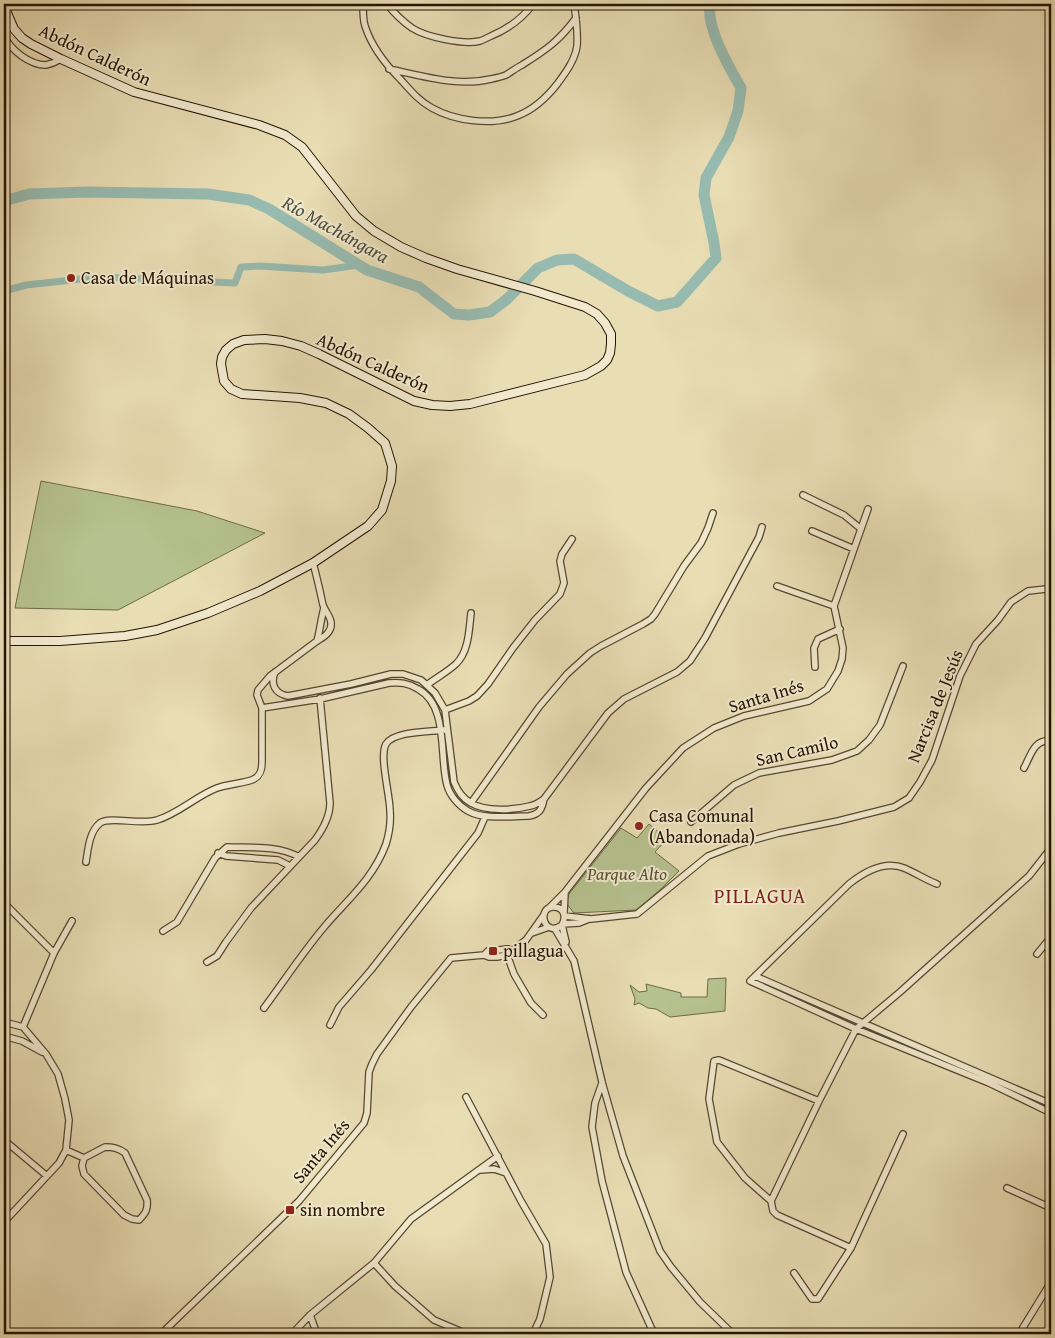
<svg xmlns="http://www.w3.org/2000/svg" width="1055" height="1338" viewBox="0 0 1055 1338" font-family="'Gentium Book Plus',serif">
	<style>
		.green { fill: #b5c18e; stroke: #6d6a47 }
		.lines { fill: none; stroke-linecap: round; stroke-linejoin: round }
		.canal { stroke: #97bbb0; stroke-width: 7 }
		.river { stroke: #97bbb0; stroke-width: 11 }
		.street-casing { stroke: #56462d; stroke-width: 8 }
		.secondary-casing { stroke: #251400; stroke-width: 10 }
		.street { stroke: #f1e9ce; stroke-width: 5.5 }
		.secondary { stroke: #f1e9ce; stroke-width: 8 }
		.poi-dot { fill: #8f2418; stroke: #f1e9ce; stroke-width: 2 }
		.labels { text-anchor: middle; stroke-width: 4; stroke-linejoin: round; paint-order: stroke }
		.street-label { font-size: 18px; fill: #251400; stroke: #f1e9ce }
		.poi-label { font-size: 18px; fill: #251400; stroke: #f1e9ce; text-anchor: start }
		.park-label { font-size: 18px; font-style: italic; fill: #575132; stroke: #f1e9ce }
		.water-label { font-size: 19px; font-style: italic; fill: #4d4e3e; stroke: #f1e9ce }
		.quarter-label { font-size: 20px; letter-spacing: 1px; fill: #7a1f14; stroke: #f1e9ce }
	</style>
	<rect width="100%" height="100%" fill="#e9ddb4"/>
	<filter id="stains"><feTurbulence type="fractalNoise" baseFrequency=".004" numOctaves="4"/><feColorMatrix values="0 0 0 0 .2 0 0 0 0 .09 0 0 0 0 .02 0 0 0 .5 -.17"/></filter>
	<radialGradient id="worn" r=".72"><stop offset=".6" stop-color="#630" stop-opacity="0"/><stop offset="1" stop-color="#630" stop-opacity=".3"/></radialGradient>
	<!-- green -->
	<path class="green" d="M41,481L197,511L265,533L118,610L15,608Z
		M649,824L667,839L655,852L679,871L661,889L636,910L574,913L566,903L569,894L621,828L637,838Z
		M726,978L725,1011L670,1017L656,1009L648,1008L639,1003L634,1005L635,999L630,985L639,992L647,991L646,984L681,993V997H707L708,979Z"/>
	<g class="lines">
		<!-- canal -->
		<path class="canal" d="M4,291L26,285L100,277L235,283L241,267L260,266L323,270L359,265"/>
		<!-- river -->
		<path class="river" d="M4,201L29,194L87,192L208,194L249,200L269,209L367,270L419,287L454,314L469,315L490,312L506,300L538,268L557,260L574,259L628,291L658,306L677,302L716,258L714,243L704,195L706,178L729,137L738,111L741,88C729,67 706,28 710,4"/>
		<!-- street casing -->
		<g class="street-casing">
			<path id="street" d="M363,4C363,11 363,20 365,26C372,48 386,65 401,80C410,90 419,101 432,108C455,121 492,126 517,116C533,110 548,96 558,83C566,72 575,60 577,46C578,32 576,17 574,4
				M387,4C394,13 402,21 412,28C426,37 463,45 480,41C483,40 487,38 491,36C508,29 522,19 533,4
				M4,36C11,50 29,65 46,65C51,64 56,62 61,59
				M389,69C423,76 457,87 491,79C496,78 501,77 506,75C511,72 516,68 522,65C546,50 559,41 576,18
				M803,495L844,515L861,529
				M812,531L854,549
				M777,586L834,606
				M317,641C320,630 321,619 324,608
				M815,667L814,648L818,639L840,629
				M275,672C270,684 275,694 288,696L351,684L391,674H403L421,680L435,693L445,710L454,782C458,791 462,798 471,803C485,812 515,810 530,806C536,805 540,802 544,799L608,713L624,699L677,672L690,661L705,638L759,537L762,527
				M427,685C436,678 447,672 456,664C469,651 469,630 471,613
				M262,708L320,699L389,683C400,682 408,683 418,689C449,706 439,756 447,785C450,796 459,806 468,811C484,820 511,816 529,816C540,814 542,809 544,799
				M445,710L469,701L477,696L488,684L513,648L535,620L560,594L564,583L560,561L562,554L572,539
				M1024,768C1031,755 1034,739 1051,741
				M471,803L539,707L567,674L590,653L601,646L643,624L651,619L655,614L684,566L701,543L708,528L713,513
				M691,822L734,785L759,773L832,760L857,751L869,740L880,725L903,666
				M218,853L226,856L278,860L290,866
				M86,862C88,850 89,832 100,823C109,816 142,825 157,820C178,814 196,796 217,788C227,784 247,783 254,779C261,775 262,769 262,762V708L257,695L258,690L270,676L317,641C324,637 332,632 331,623C331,617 325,611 323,605C320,591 317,577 313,563
				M937,884C926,880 916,873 904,868C884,860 864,872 849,884L750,981L856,1029L989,1083L1051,1113
				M4,903L54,953
				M549,908L565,892L646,788L683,748L714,728L744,716L809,701L827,689L838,671L842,659L843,648L834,606L868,509
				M564,913L565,892
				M565,916L591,919L637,914L708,856L739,844L779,833L838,821L894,807L909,798L920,782L932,760L960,676L976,644L998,620L1011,602L1028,591L1046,589L1051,590
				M563,924L579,923L589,919
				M562,925C543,939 536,905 555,907C565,908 566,918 562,925L566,942
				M555,929L574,961L602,1082L623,1156L660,1251L671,1267L700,1302L733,1334
				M163,931L177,922L215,858L227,847C250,848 278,845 299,857
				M532,933L549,927
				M505,949L514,974L531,1003L543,1015
				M1037,954L1051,937
				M484,955L488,951L508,949
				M207,962L217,956L226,942L251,908L315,840C323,829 330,817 330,803L320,698
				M755,976L863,1023L1051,1104
				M264,1008C284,981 303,952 325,926C348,899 373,879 386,844C389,834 391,822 390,811C390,795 379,756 386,744C394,731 429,732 444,730
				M4,1022L23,1027L46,1054L58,1074L65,1099L69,1120L66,1150L59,1163L4,1222
				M330,1025L339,1007L371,970L478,833L485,817
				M23,1027L54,953L72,921
				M4,1036L22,1041L42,1052
				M602,1083L595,1103L592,1127L602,1181L626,1272L654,1334
				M466,1097L521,1201L546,1244L550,1277L540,1319L533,1334
				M903,1134L851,1248L777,1215L773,1211L771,1201L819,1101L856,1029L900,992L1029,876L1051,848
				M4,1140L47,1176
				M105,1147C113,1147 118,1148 125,1153L147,1200C148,1209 146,1213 139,1220L132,1219L124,1215L84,1174L82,1166L84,1158Z
				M66,1150L84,1158
				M480,1170L494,1169L506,1173
				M1007,1188L1051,1208
				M771,1201L745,1178L717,1142L709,1099L714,1061L719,1060L819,1101
				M374,1263L395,1286L434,1320L467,1334
				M794,1273L812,1299H818L851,1248
				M310,1315L317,1334
				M161,1334L299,1201L364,1123L367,1113L369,1072L372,1064L377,1054L411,1007L451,958L484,955L489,957H497L507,955L526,940L543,916
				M292,1334L310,1315L374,1263L411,1219L498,1156
				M1019,1334L1051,1282"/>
		</g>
		<!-- secondary casing -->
		<g class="secondary-casing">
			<path id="secondary" d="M4,6L14,29L22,38L31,44L61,59L134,92L259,125L285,135L302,147L356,216L374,231L401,247L426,258L457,269L535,291L585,307L597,314L605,323L611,334V344L610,353L607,360L601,366L585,375L470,404L450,406L432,405L414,401L319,354L301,346L282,341L265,339L244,340L233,344L226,350L222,357L221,364L224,381L231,389L242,394L300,398L326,403L349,414L368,428L385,443L392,466L391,481L382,510L368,526L313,563L260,591L208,613L157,630L125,636L60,641H4"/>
		</g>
		<!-- street -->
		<use href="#street" class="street"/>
		<!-- secondary -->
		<use href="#secondary" class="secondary"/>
	</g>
	<!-- markers -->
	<g class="poi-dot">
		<circle cx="71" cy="278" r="5"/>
		<circle cx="639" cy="826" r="5"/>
		<rect x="488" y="946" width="10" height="10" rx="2.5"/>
		<rect x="285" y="1205" width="10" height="10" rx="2.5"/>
	</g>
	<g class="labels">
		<!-- street labels -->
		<g class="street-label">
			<text transform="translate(95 55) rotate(25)" y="6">Abdón Calderón</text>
			<text transform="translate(373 363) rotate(24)" y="6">Abdón Calderón</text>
			<text transform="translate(766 696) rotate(-17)" y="6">Santa Inés</text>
			<text transform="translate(935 706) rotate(-68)" y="6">Narcisa de Jesús</text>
			<text transform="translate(797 751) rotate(-13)" y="6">San Camilo</text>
			<text transform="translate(321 1151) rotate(-50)" y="6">Santa Inés</text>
		</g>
		<!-- poi labels -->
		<g class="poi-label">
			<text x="81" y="284">Casa de Máquinas</text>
			<text x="649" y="822">Casa Comunal<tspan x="649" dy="21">(Abandonada)</tspan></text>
			<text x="503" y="957">pillagua</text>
			<text x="300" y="1216">sin nombre</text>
		</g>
		<!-- park labels -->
		<g class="park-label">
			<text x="627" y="880">Parque Alto</text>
		</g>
		<!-- water labels -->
		<g class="water-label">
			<text transform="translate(336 229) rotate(29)" y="7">Río Machángara</text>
		</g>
		<!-- quarter labels -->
		<g class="quarter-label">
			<text x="760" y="903">PILLAGUA</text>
		</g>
	</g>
	<!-- margin -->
	<rect width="1055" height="1338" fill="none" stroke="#e9ddb4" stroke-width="20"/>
	<rect x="5" y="5" width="1045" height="1328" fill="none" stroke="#251400" stroke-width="2.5"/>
	<rect x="10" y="10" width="1035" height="1318" fill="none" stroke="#251400"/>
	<rect width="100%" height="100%" filter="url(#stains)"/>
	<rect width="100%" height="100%" fill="url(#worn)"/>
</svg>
